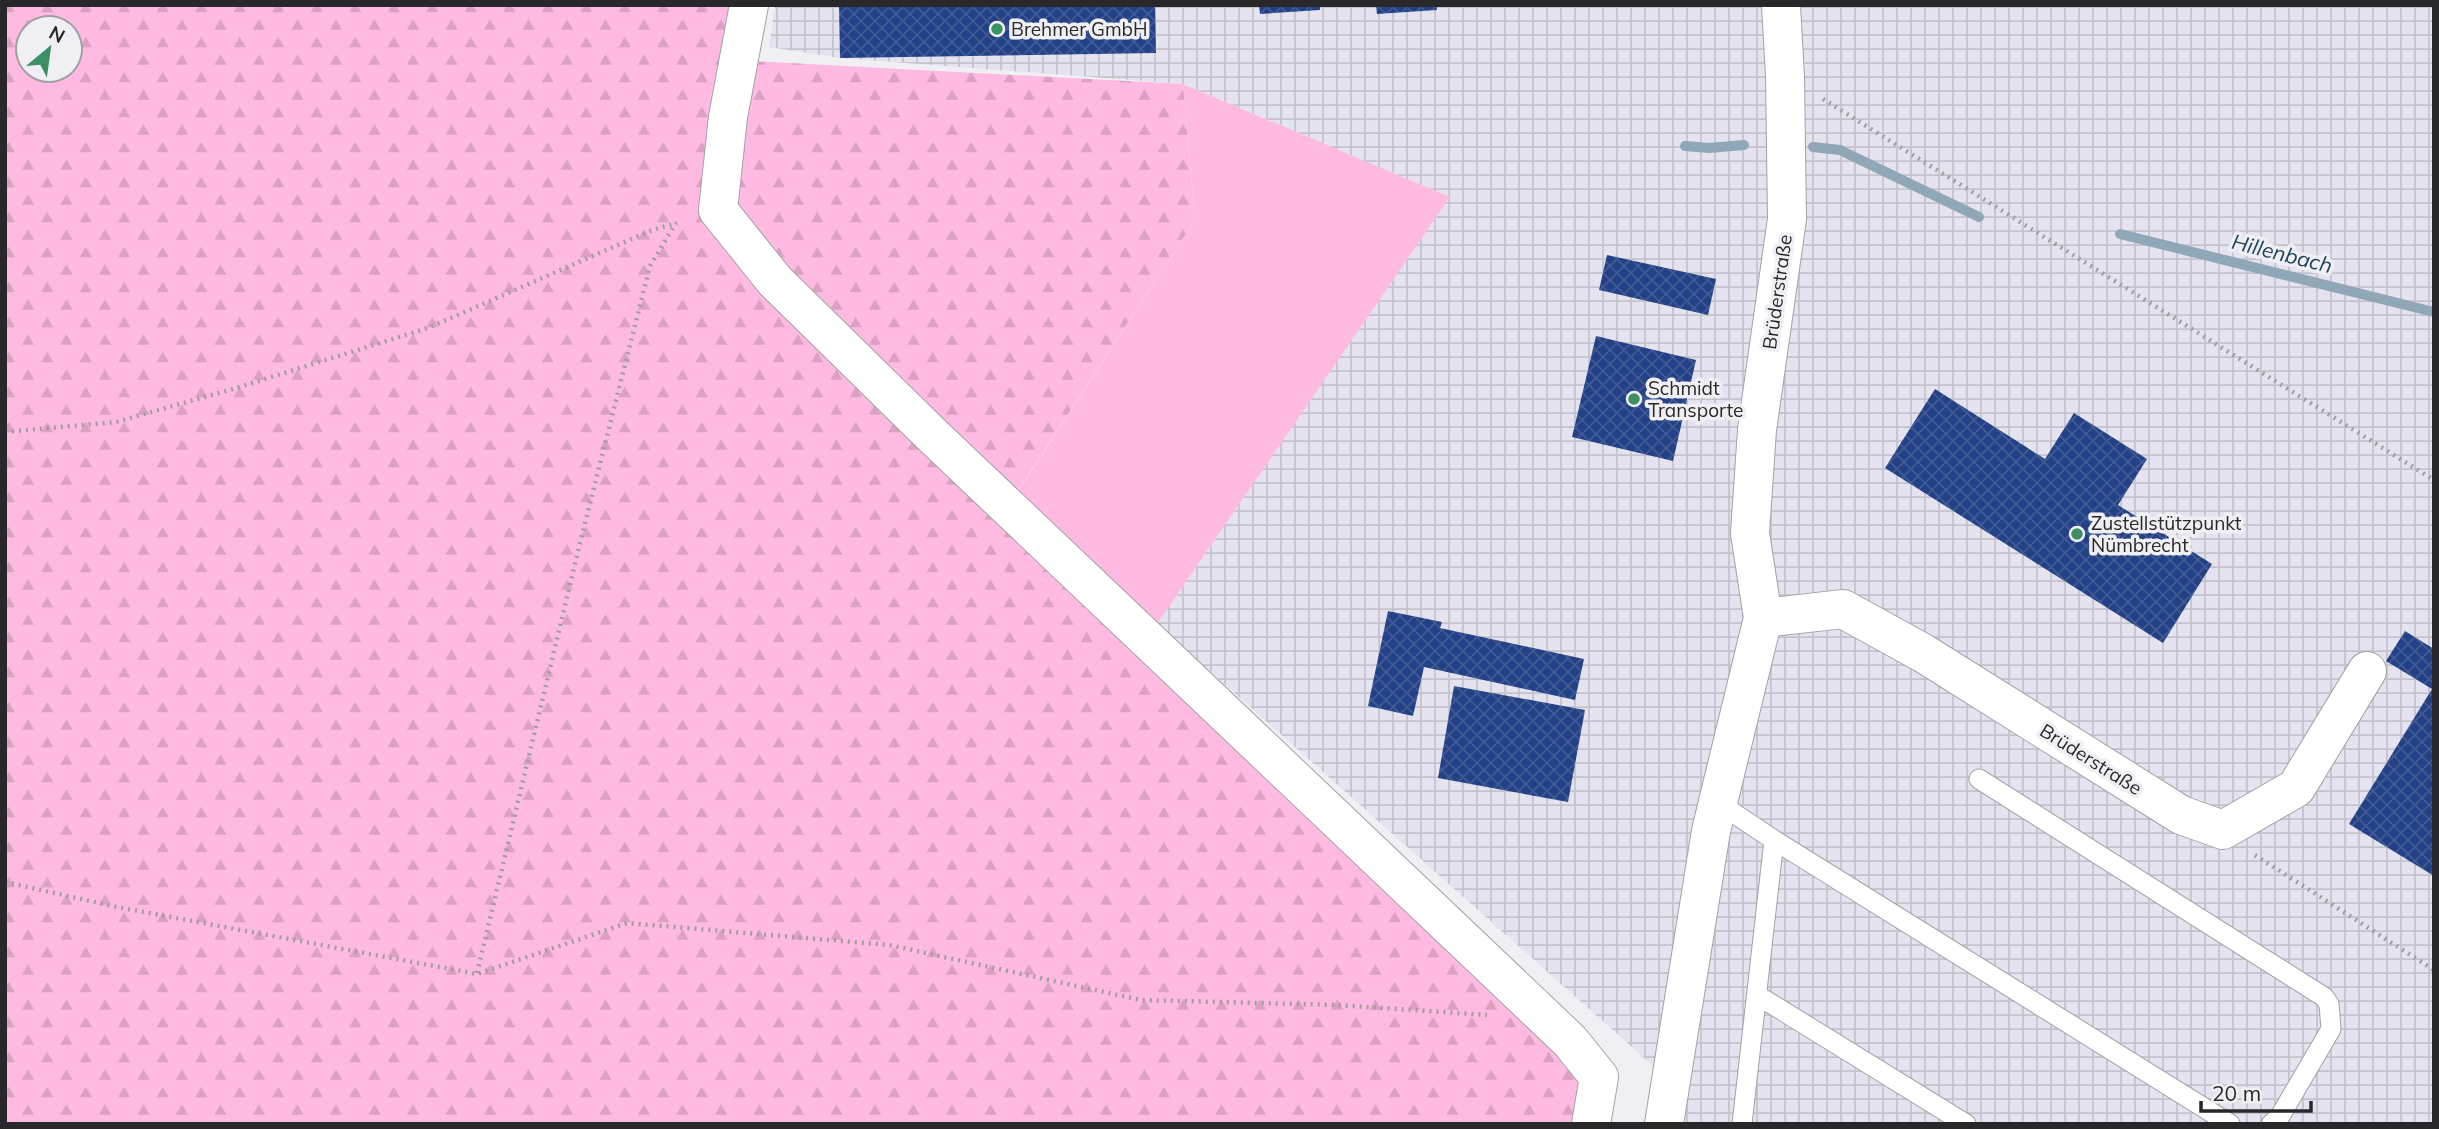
<svg xmlns="http://www.w3.org/2000/svg" width="2439" height="1129" viewBox="0 0 2439 1129" font-family="Mulish,sans-serif">
	<style>
		.industrial { fill: url(#industrial-grid) }
		.grass { fill: #ffbae2 }
		.forest { fill: url(#forest-firs); fill-rule: evenodd }
		.lines { fill: none; stroke-linecap: round; stroke-linejoin: round }
		.stream { stroke: #90a7b8; stroke-width: 10 }
		.building { fill: url(#building-cross-hatch) }
		.service-casing { stroke: #a3a2a7; stroke-width: 21 }
		.minor-casing { stroke: #a3a2a7; stroke-width: 40 }
		.path { stroke: #9e9ea1; stroke-width: 4.5; stroke-dasharray: 2 5; stroke-linecap: butt }
		.service { stroke: #fff; stroke-width: 19 }
		.minor { stroke: #fff; stroke-width: 38 }
		.poi-dot { fill: #3b9064; stroke: #f0f0f4; stroke-width: 2.5 }
		.labels { text-anchor: middle; stroke-width: 7; stroke-linejoin: round; paint-order: stroke }
		.poi-label { font-size: 19px; fill: #282729; stroke: #f0f0f4; text-anchor: start }
		.street-label { font-size: 19px; fill: #282729; stroke: #f0f0f4 }
		.water-label { font-size: 21px; font-style: italic; fill: #1c445c; stroke: #f0f0f4 }
	</style>
	<defs>
		<pattern id="industrial-grid" width="8" height="8" patternUnits="userSpaceOnUse" patternTransform="scale(1.75)"><rect width="8" height="8" fill="#e4e3ef"/><path d="M0 4h8M4 0v8" fill="none" stroke="#c4c3cd"/></pattern>
		<pattern id="forest-firs" width="22" height="20" patternUnits="userSpaceOnUse" patternTransform="scale(1.75)"><rect width="22" height="20" fill="#ffbae2"/><path d="M5 1l3.5 6h-7zM16 11l3.5 6h-7z" fill="#dba0c2"/></pattern>
		<pattern id="building-cross-hatch" width="8" height="8" patternUnits="userSpaceOnUse" patternTransform="scale(1.75)"><rect width="8" height="8" fill="#234187"/><path d="M0 0l8 8M0 8l8-8" fill="none" stroke="#425a92"/></pattern>
	</defs>
	<rect width="100%" height="100%" fill="#f0f0f4"/>
	<!-- industrial -->
	<path class="industrial" d="M775,5H2434V1124H1667L1670,1081L1157,624L1449,197L1183,84L840,58L769,47Z"/>
	<!-- grass -->
	<path class="grass" d="M1183,84L1450,197L1157,624L1013,499L1195,220Z"/>
	<!-- forest -->
	<path class="forest" d="M5,5H750L751,61L1183,84L1195,220L1008,506L1599,1077L1591,1124H5ZM28,28H70V70H28Z"/>
	<g class="lines">
		<!-- stream -->
		<path class="stream" d="M1685,146L1709,148L1744,145
			M1813,147L1840,150L1979,217
			M2120,234L2434,312"/>
	</g>
	<!-- building -->
	<path class="building" d="M839,5H1155L1156,53L840,58Z
		M1259,5H1320V10L1260,14Z
		M1376,5H1437V10L1377,14Z
		M1607,255L1716,279L1708,315L1599,290Z
		M1596,336L1696,360L1673,461L1572,437Z
		M1935,389L2045,459L2074,413L2147,459L2118,505L2212,564L2163,643L1885,468Z
		M1388,611L1442,622L1440,628L1584,659L1575,700L1424,667L1413,716L1368,706Z
		M2405,631L2434,649V876L2349,824L2432,689L2386,661Z
		M1454,686L1585,710L1568,802L1438,778Z"/>
	<g class="lines">
		<!-- service casing -->
		<g class="service-casing">
			<path id="service" d="M1979,779L2324,997L2329,1004L2331,1029L2279,1118L2271,1124
				M1717,802L1774,840L2230,1124
				M1757,995L1966,1124
				M1742,1124L1774,840"/>
		</g>
		<!-- minor casing -->
		<g class="minor-casing">
			<path id="minor" d="M749,5L728,117L718,210L775,281L931,434L1570,1041L1599,1077L1591,1124
				M1781,5L1785,76L1787,219L1757,430L1750,533L1763,618L1843,609L1923,653L2181,815L2223,830L2296,788L2367,671
				M1664,1124L1711,831L1763,618"/>
		</g>
		<!-- path -->
		<path class="path" d="M1823,99L2434,480
			M5,432L116,422L233,389L428,328L652,230L677,223
			M2255,855L2434,970
			M5,882L117,907L477,974L627,923L889,945L1141,1000L1338,1005L1487,1015
			M477,973L579,547L650,266L676,223"/>
		<!-- service -->
		<use href="#service" class="service"/>
		<!-- minor -->
		<use href="#minor" class="minor"/>
	</g>
	<!-- markers -->
	<g class="poi-dot">
		<circle cx="997" cy="29" r="7"/>
		<circle cx="1634" cy="399" r="7"/>
		<circle cx="2077" cy="534" r="7"/>
	</g>
	<g class="labels">
		<!-- poi labels -->
		<g class="poi-label">
			<text x="1011" y="36">Brehmer GmbH</text>
			<text x="1648" y="395">Schmidt<tspan x="1648" dy="22">Transporte</tspan></text>
			<text x="2091" y="530">Zustellstützpunkt<tspan x="2091" dy="22">Nümbrecht</tspan></text>
		</g>
		<!-- street labels -->
		<g class="street-label">
			<text transform="translate(1777 292) rotate(-82)" y="7">Brüderstraße</text>
			<text transform="translate(2091 759) rotate(32)" y="7">Brüderstraße</text>
		</g>
		<!-- water labels -->
		<g class="water-label">
			<text transform="translate(2282 254) rotate(14)" y="7">Hillenbach</text>
		</g>
	</g>
	<!-- border -->
	<rect width="2439" height="1129" fill="none" stroke="#282729" stroke-width="14"/>
	<!-- north arrow -->
	<g transform="translate(49 49) rotate(29)"><circle r="33" fill="#f0f0f4" stroke="#a0a0a3" stroke-width="2"/>
	<path d="M0-5L12 26L0 18L-12 26Z" fill="#3b9064"/>
	<text y="-10" font-size="19" font-weight="bold" text-anchor="middle" fill="#282729">N</text>
	</g>
	<!-- scale -->
	<path d="M2201 1101v10h110v-10" fill="none" stroke="#282729" stroke-width="3.5"/>
	<text x="2212" y="1101" font-size="21" fill="#282729" stroke="#f0f0f4" stroke-width="5" paint-order="stroke">20 m</text>
</svg>
